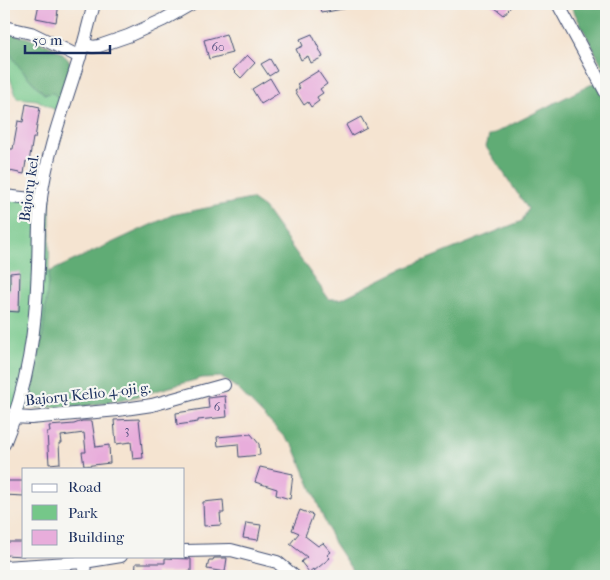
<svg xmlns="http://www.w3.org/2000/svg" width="610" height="580" viewBox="0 0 610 580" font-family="'IM FELL French Canon',serif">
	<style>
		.green { fill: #75c789; stroke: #487b74 }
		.forest { fill: #60ac75; stroke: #3e6e6a }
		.building { fill: #e8addb }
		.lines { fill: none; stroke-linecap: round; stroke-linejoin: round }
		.street-casing { stroke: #3c4a6f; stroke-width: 14 }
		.street { stroke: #fff; stroke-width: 12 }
		.labels { text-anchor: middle; stroke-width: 4.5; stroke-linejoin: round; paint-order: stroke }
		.number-label { font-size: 12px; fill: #4e4e7d }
		.street-label { font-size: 15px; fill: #1b2f5e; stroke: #f6f6f2 }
	</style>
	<rect width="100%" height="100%" fill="#f6f6f2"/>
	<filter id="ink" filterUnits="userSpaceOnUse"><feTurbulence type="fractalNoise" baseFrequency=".02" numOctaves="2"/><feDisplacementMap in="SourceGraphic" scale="10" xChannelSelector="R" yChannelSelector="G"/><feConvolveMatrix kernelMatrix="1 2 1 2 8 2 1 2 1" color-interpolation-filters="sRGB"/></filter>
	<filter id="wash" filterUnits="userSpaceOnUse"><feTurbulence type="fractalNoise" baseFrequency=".0096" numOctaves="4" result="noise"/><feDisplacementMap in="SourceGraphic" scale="20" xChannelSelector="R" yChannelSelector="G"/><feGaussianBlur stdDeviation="1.12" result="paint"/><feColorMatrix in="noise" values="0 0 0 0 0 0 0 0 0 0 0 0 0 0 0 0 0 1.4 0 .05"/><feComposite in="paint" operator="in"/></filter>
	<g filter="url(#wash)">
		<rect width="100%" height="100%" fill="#f5e4d1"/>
		<!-- green -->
		<path class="green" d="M4,32L9,33L6,46L25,74L44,94L53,93L62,98L55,110L37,100L17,98L4,61Z
			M4,191L50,196C50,263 49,332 30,396C23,419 13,441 4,463Z"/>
		<!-- forest -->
		<path class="forest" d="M570,4H606V73Z
			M9,33C26,37 65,47 71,65L62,98L59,99L53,93L45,94C33,83 2,52 6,36Z
			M606,77V576H356L334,543L294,447L238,389L221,377L202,378L131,398L81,407L26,408L42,342L49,272L172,215L251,199L264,208L329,299H341L398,271L522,221L528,209L486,147L489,136Z"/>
		<g id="blocks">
			<!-- building -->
			<path class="building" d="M39,4H59L56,22L36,18Z
				M319,4H347V8L322,13Z
				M490,4H513L504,15Z
				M226,34L232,53L209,59L204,40Z
				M312,34L323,57L311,63L308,56L301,60L296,49L303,46L300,39Z
				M247,55L255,63L241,78L233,70Z
				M270,59L277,71L269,76L261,64Z
				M318,71L327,84L320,89L323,93L317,97L319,101L311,107L308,102L304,105L295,91L300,88L297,84Z
				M270,78L279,93L261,104L252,89Z
				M26,104L40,107L35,138H33L29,162L26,161L24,174L5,170L9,149H13L18,121L23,122Z
				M361,117L367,128L352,136L346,125Z
				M20,272L19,312L4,311V290H10V273Z
				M225,396L227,417L198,420V422L177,425L176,413L209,408L208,398Z
				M139,419L143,458L133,459L131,442L116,444L114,420Z
				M82,421H92L96,447L109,445L110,463L84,466L82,452H86L84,433L61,436L62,443H59L60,463L49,464L47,432H50L49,426L74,424Z
				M251,434L259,444L260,455L239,457L238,444L218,446L217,437Z
				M260,467L293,474L290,499L276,495L277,489L255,482Z
				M4,481H24V496L4,495Z
				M223,500L224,513H220L221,525L204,526L203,502Z
				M300,510L313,515L305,536L318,546L323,543L331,552L327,555L330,558L314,571L313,569L309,572L301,562L307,557L290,544L299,533L292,530Z
				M246,523L261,525L258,540L243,538Z
				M5,542H24V556L4,555Z
				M165,558L191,559V572L156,573V576H135L136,563H165Z
				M214,558H227L225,572L207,569L209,560H213Z"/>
		</g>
	</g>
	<g filter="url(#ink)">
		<use href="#blocks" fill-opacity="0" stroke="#3c4a6f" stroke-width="1"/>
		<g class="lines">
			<!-- street casing -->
			<g class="street-casing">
				<path id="street" d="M558,4L606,93
					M4,27L31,33L80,57
					M84,44L93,47L99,46L128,36L163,20L191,4
					M4,196L41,200
					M14,417L31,418L118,410L152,405L224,385
					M4,444C28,387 36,328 38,266C39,244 38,220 41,198C47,150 65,105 79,59C85,41 89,22 94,4
					M184,551L231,550L277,562L294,576
					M84,562L85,576
					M4,567L84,562L121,556"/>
			</g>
			<!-- street -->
			<use href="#street" class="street"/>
		</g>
	</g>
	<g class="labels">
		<!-- number labels -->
		<g class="number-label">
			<text x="218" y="51">60</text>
			<text x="217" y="411">6</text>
			<text x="127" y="434">3</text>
		</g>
		<!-- street labels -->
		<g class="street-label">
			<text transform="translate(29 188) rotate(-82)" y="5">Bajorų kel.</text>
			<text transform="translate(88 394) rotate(-6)" y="5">Bajorų Kelio 4-oji g.</text>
		</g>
	</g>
	<!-- margin -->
	<rect width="610" height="580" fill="none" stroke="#f6f6f2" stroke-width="20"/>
	<!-- legend -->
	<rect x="22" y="468" width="162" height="90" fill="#f6f6f2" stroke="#9ea6b7"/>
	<rect x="32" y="484" width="25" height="8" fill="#ffffff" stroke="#9ea6b7"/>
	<text x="68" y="492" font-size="15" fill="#1b2f5e">Road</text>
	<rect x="32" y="505" width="25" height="15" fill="#75c789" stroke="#9ea6b7"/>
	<text x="68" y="518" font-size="15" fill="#1b2f5e">Park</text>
	<rect x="32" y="530" width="25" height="15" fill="#e8addb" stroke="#9ea6b7"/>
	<text x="68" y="542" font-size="15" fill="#1b2f5e">Building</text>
	<!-- scale -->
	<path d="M25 45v8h85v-8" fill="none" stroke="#1b2f5e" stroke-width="2.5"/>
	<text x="32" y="45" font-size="15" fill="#1b2f5e" stroke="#f6f6f2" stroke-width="4" paint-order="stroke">50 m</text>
</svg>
